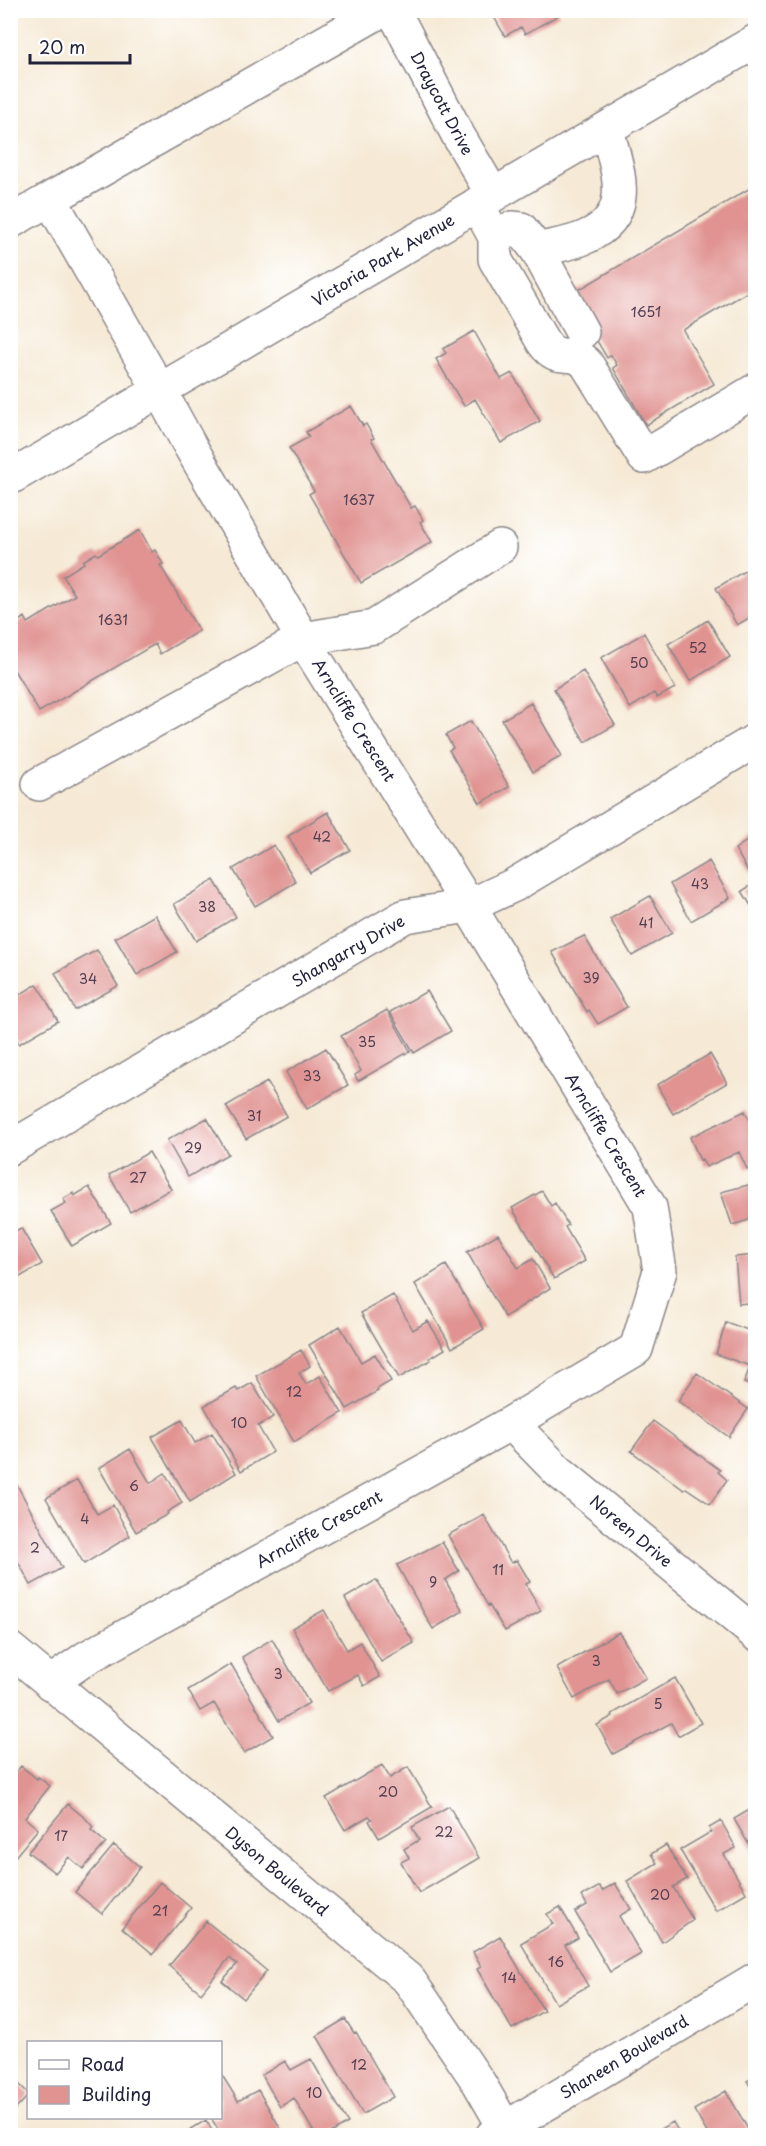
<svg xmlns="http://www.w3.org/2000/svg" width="766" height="2146" viewBox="0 0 766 2146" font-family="'Playpen Sans',sans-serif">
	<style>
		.building { fill: #e09391 }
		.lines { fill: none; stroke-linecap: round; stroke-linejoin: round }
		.minor-casing { stroke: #8c8688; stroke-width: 36 }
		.major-casing { stroke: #8c8688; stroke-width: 36 }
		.minor { stroke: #fff; stroke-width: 33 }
		.major { stroke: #fff; stroke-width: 33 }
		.labels { text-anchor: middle; stroke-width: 4.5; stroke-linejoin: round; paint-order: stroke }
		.number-label { font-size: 14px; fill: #523e50 }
		.street-label { font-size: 16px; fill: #22223b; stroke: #fff }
	</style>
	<rect width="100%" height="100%" fill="#fff"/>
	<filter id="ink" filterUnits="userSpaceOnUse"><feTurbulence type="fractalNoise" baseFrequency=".0167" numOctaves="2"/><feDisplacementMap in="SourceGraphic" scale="12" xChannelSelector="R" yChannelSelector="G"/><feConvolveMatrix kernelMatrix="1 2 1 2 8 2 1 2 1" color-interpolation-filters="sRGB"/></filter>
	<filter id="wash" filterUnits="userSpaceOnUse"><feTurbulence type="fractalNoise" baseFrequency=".008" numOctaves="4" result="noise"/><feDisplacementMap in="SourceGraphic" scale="24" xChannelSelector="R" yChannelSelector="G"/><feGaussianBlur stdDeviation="1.35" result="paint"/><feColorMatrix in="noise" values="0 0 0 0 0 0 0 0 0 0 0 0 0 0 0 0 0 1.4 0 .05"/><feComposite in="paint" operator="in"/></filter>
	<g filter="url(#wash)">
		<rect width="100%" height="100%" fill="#f6ead6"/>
		<g id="blocks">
			<!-- building -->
			<path class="building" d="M490,10H556L559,15L525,34L521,27L505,36Z
				M752,187L756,192V287L683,330L714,384L646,425L613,368L617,365L611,355L607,358L570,295Z
				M474,331L501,379L512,373L540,421L501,443L475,399L464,406L436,359L446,353L443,349Z
				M351,406L363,426L366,424L374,438L371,439L411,508L415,506L423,520L420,522L432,542L361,583L309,494L314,491L289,448L309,437L306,432Z
				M140,530L152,552L155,550L163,564L160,565L199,631L160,654L155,644L39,712L14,670L12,672L10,669V626L25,617L28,623L75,595L63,576L84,563L83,561L96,553L98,555Z
				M756,564V614L737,625L716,588Z
				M708,620L730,657L690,681L668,644Z
				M644,633L675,688L657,698L654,693L630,708L601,658Z
				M583,671L615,725L585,742L554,689Z
				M531,703L562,756L533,772L502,720Z
				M471,721L509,787L480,803L449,750L453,748L446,735Z
				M328,812L350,850L310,873L288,836Z
				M756,835V914L742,891L755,883L735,849Z
				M274,845L296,882L255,906L233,869Z
				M709,861L730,898L691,921L670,884Z
				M214,880L236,917L196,941L174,904Z
				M650,896L672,933L632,956L610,919Z
				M155,915L177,952L137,975L115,938Z
				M584,936L627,1007L598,1024L589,1010L587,1012L552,952Z
				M97,950L118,986L75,1010L55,973Z
				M37,984L58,1021L19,1044L10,1029V988L16,997Z
				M427,991L451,1031L414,1053L390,1012Z
				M387,1010L410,1051L358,1081L355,1075L361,1071L341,1036Z
				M326,1048L348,1085L307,1109L286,1072Z
				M710,1054L727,1083L673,1114L657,1085Z
				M267,1082L287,1116L246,1139L226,1106Z
				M745,1111L756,1132V1165L747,1169L739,1152L706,1167L702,1159L700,1160L690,1137Z
				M207,1118L228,1154L188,1177L167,1140Z
				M149,1152L171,1189L130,1212L109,1175Z
				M756,1183V1218L732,1225L721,1192Z
				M89,1187L111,1223L72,1246L51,1211L66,1203L63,1199L73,1193L74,1196Z
				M542,1191L551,1206L555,1203L568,1225L565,1227L585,1261L554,1279L512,1208Z
				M21,1228L42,1264L10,1283V1234Z
				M498,1234L518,1268L533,1259L550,1288L505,1317L467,1252Z
				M756,1255V1302L739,1304L735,1257Z
				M446,1265L484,1329L452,1348L415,1284Z
				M393,1295L413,1330L428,1321L445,1349L430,1358L431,1360L399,1378L361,1313Z
				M726,1322L756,1333V1387L744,1383L750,1366L716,1354Z
				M340,1326L361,1362L375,1354L391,1381L377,1389L378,1391L347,1409L309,1345Z
				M301,1350L310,1366L299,1373L306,1384L320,1376L342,1413L294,1442L256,1376Z
				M697,1373L748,1409L729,1437L678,1401Z
				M252,1383L273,1417L258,1426L273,1452L241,1471L204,1406L236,1388L238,1391Z
				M182,1420L195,1443L212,1433L236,1473L190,1502L152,1437Z
				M653,1421L720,1470L718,1472L727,1480L710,1504L686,1488L684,1490L631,1451Z
				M130,1449L150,1483L165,1473L182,1503L167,1512L168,1514L136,1532L99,1468Z
				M77,1480L97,1514L113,1505L130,1536L84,1564L46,1498Z
				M17,1485L62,1568L31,1585L12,1551L10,1552V1489Z
				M484,1515L511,1563L517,1560L530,1582L526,1584L541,1611L505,1631L489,1605L488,1606L448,1535Z
				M442,1542L459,1571L445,1580L463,1611L433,1629L397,1565Z
				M376,1580L414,1643L381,1662L345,1598Z
				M324,1610L347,1650L360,1642L380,1677L364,1686L358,1675L328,1691L292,1628Z
				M619,1632L646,1678L617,1694L609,1679L574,1699L557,1668Z
				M272,1639L309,1703L279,1721L242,1657Z
				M231,1664L273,1736L244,1753L214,1703L200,1711L188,1690Z
				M675,1678L701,1723L678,1736L671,1723L613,1754L597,1725L613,1716L612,1714Z
				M382,1765L390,1778L408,1767L432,1807L379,1838L369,1821L372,1819L369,1816L345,1830L326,1798Z
				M21,1766L37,1779L38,1777L50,1786L25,1818L38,1829L14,1858L10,1855V1779Z
				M68,1804L86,1819L93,1827L91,1830L106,1843L83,1869L69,1857L55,1873L28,1852Z
				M449,1806L479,1858L419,1893L401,1862L409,1858L404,1849L419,1840L412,1827Z
				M756,1806V1857L734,1819Z
				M721,1821L736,1848L724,1854L746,1893L716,1911L680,1850L711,1832L709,1828Z
				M114,1845L140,1867L102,1914L75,1892Z
				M666,1845L687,1879L673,1887L693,1920L662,1942L627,1881L657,1863L651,1854Z
				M160,1882L191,1908L153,1954L122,1928Z
				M615,1883L631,1909L619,1916L641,1954L610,1972L575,1912L587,1905L582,1896L600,1886L602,1891Z
				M560,1907L578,1938L565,1945L588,1986L556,2004L521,1943L553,1924L547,1914Z
				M206,1921L267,1971L244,1999L222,1981L237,1964L229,1958L201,1993L169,1966Z
				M500,1936L544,2011L512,2029L477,1969L481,1967L473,1952Z
				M345,2019L354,2033L356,2032L393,2097L363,2114L317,2036Z
				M311,2059L348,2123L326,2136H316L294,2098L280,2107L262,2075L285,2061L291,2070Z
				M220,2072L238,2101L258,2090L285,2136H222L211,2118H220Z
				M10,2075L28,2093V2096L10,2115Z
				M756,2076V2095L747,2081Z
				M726,2091L752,2136H709L694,2110Z
				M206,2120L215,2136H180Z
				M673,2122L681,2136H656L660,2133L658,2130Z"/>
		</g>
	</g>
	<g filter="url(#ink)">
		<use href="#blocks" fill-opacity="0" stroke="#8c8688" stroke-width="1.5"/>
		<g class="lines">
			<!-- minor casing -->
			<g class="minor-casing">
				<path id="minor" d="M393,10L458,135L493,195
					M477,204L495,237V259L543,342C559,365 568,347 586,363L644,457L756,390
					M10,222L50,199
					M495,237L512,228L521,229L537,250L582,332
					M537,250C553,246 571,244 586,237C637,214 617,171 607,129
					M39,784L303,639L374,627L500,547
					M10,1148L405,916L469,906L514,885L756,740
					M511,1423L558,1471L756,1634
					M10,1649L409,1980L479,2083L505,2128
					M50,1683L86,1658L511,1423L636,1349L660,1271L650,1207L469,906L303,639L190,446L160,391L50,199L382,10
					M492,2136L756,1979"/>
			</g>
			<!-- major casing -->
			<g class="major-casing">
				<path id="major" d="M10,478L756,41"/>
			</g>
			<!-- minor -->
			<use href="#minor" class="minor"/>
			<!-- major -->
			<use href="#major" class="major"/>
		</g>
	</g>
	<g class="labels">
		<!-- number labels -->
		<g class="number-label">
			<text x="646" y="317">1651</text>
			<text x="359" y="505">1637</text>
			<text x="113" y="625">1631</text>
			<text x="698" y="653">52</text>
			<text x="639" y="668">50</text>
			<text x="322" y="842">42</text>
			<text x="700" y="889">43</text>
			<text x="207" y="912">38</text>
			<text x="646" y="928">41</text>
			<text x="591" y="983">39</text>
			<text x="88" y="984">34</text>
			<text x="367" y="1047">35</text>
			<text x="312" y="1081">33</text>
			<text x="254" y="1121">31</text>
			<text x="193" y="1153">29</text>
			<text x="138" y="1183">27</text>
			<text x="294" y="1397">12</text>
			<text x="239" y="1428">10</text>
			<text x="134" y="1491">6</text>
			<text x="85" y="1524">4</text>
			<text x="35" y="1553">2</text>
			<text x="498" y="1575">11</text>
			<text x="433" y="1587">9</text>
			<text x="596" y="1666">3</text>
			<text x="278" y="1679">3</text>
			<text x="658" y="1709">5</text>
			<text x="388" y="1797">20</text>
			<text x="444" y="1837">22</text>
			<text x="61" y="1841">17</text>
			<text x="660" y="1900">20</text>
			<text x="160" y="1916">21</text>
			<text x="556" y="1967">16</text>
			<text x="509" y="1983">14</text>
			<text x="359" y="2070">12</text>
			<text x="314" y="2098">10</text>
		</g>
		<!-- street labels -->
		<g class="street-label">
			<text transform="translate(442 103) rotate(62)" y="6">Draycott Drive</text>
			<text transform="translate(383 260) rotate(-31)" y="6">Victoria Park Avenue</text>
			<text transform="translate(354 720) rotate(58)" y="6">Arncliffe Crescent</text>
			<text transform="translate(348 951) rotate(-30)" y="6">Shangarry Drive</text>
			<text transform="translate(606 1135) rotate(59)" y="6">Arncliffe Crescent</text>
			<text transform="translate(319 1529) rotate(-29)" y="6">Arncliffe Crescent</text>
			<text transform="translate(631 1531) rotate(40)" y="6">Noreen Drive</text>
			<text transform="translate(277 1871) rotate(40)" y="6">Dyson Boulevard</text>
			<text transform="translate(624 2057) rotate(-31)" y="6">Shaneen Boulevard</text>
		</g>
	</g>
	<!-- margin -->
	<rect width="766" height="2146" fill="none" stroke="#fff" stroke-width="36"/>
	<!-- legend -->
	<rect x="27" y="2041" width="195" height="78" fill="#ffffff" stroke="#a7a7b1" stroke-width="1.5"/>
	<rect x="39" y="2060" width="30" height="9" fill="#ffffff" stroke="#a7a7b1" stroke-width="1.5"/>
	<text x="81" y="2071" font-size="18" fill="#22223b">Road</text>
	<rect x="39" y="2086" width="30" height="18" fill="#e09391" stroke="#a7a7b1" stroke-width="1.5"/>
	<text x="81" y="2101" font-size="18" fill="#22223b">Building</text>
	<!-- scale -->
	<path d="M30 54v9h100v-9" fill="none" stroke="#22223b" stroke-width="3"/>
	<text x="39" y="54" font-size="18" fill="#22223b" stroke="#ffffff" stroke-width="4.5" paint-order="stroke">20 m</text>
</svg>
